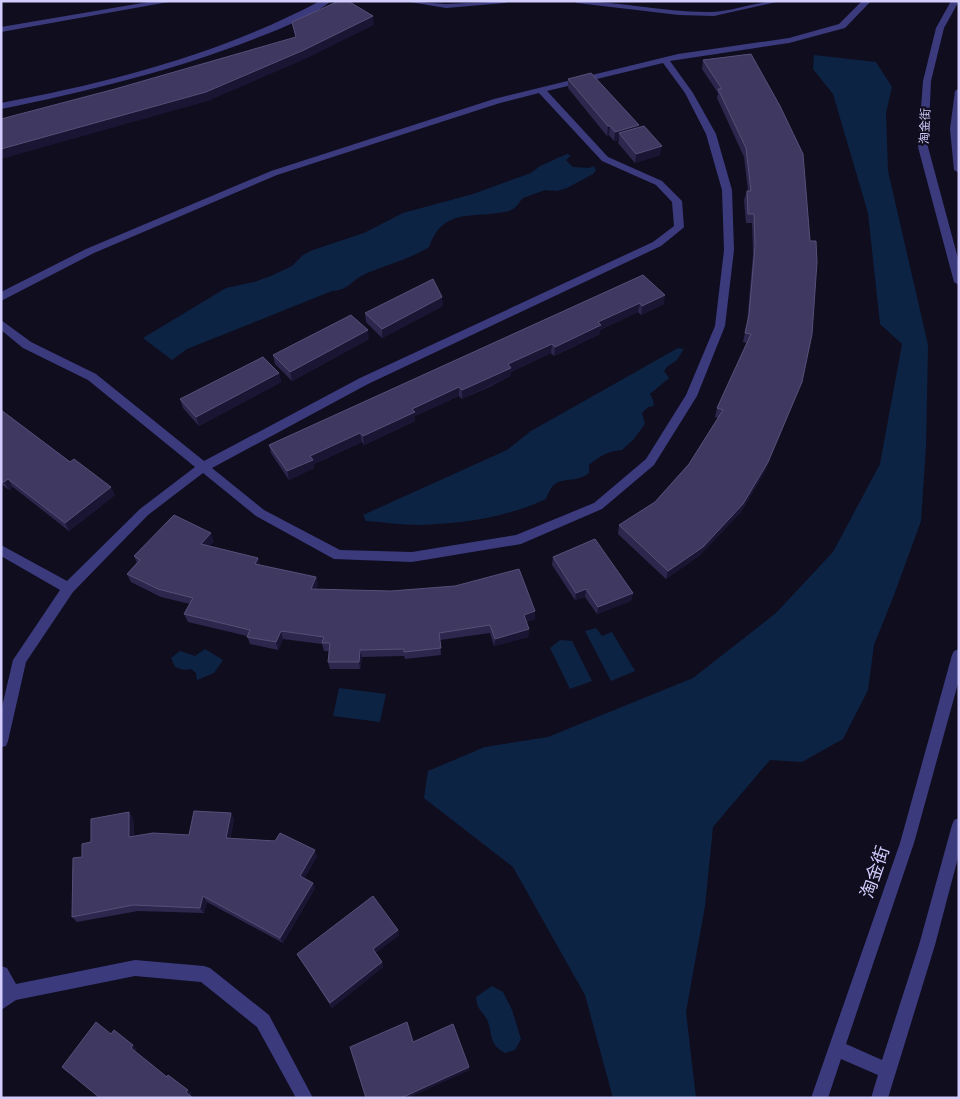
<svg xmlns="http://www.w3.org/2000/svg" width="960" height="1099" viewBox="0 0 960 1099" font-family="'DM Sans','Noto Sans SC',sans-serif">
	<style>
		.water { fill: #0d2343 }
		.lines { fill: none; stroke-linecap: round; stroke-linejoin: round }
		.minor { fill: #3b3a7d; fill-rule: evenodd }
		.wall { fill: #2d274d }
		.shaded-wall { fill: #1a1533 }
		.building { fill: #3f3860; stroke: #565079 }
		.labels { text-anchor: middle; stroke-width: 4.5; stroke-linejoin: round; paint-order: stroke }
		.far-street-label { font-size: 12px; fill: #d2cdfd; stroke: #100d1f }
		.near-street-label { font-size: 18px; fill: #d2cdfd; stroke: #100d1f }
	</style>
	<rect width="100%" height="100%" fill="#100d1f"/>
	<!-- water -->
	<path class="water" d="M814,55L876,62L892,87L886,113L888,171L928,345L926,446L921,521L894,595L874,645L868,690L843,739L802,762L770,760L713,827L705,906L686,1012L696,1098H613L585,995L513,867L424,798L428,771L485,747L548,737L693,678L776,613L833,552L880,464L902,344L880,324L868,213L833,94L813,69Z
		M567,154L571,155L566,160L573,167L589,168L594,166L596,170L593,174L567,188L557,191L545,190L523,198C519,202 518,206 513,209C508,212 504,212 498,213C466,217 442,211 429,247C410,259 386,265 365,274C351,280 350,290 332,291L187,349L172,360L143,338L226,288L254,282L271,276L292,266L303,255L313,250L364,233L403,213L473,194L506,182L531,173L540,166Z
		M678,348L684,349L676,361L668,366L664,371L669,378L650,394L653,400L654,406L648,407L642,413L645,424L634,439L622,450C608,451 600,456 589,465V473C570,487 556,470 546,499C508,517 462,524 419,525C402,525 383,522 366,521L363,515L507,450L531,431Z
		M596,628L602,636L612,632L635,671L611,681L585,631Z
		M560,640L572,641L592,681L570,689L550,648Z
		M205,649L223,660L214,673L197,680L196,673L191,669L184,670L175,667L171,658L180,651L195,656Z
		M339,688L386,694L380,722L333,716Z
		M492,986L503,992L512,1010L521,1039L515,1050L505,1053C489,1044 493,1037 488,1022C484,1011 477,1012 476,997Z"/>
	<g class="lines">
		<!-- minor -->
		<path class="minor" d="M154,1H174L1,32V27Z
			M320,1H331C315,15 280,29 259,37C176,70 89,91 1,109V103C112,82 220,54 320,1Z
			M404,1L446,4L509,1L505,3L446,8Z
			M573,1C620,1 666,13 712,12C735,11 757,1 781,1L714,16L679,15L577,3Z
			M862,1H871L845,28L789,43L670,61L693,93L716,134L732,190L734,250L725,326L697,396L654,465L602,509L521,544L412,562L334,559L256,516L203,473L148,515L73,592L26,662L8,741L6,746L1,747V711L13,660L60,590L1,556V545L67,581L140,509L195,467L88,380L23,348L1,330V320L31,342L96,374L204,461L360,378L653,242L674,226L672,202L656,185L602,161L539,93L500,103L277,175L94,253L1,301V292L86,249L271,171L494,99L678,54L789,38L839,24ZM663,63L685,93L706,134L722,190L724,250L715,326L686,395L646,459L594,503L516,535L412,552L340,550L264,510L212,468L368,384L661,246L682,229L684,227L682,201L662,181L608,157L547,91Z
			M951,1H959L944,28L931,81L928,147L959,262V285L954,282L918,147L923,81L936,28Z
			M959,88V173L954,170L950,129L955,91Z
			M959,649V680L914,843L846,1044L882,1060L919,945L952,825L954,820L959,818V854L935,945L888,1098H871L878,1075L841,1059L828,1098H811L900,843L952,655L954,651Z
			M135,960L204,966L210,968L269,1015L313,1098H296L257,1027L201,982L135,976L16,1000L1,1010V966L7,968L16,984Z"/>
	</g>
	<!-- wall -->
	<path class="wall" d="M751,54L802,382L765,471L741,512L700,555L666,579L618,534L619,525L655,502L689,464L718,418L715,417L717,408L747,343L743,342L747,323L753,255L752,223H746L744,200L747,191H748L744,157L717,98L718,93L702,69L703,60Z
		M568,79L639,125L638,128L660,155L635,163L618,143L619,140L614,141L609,135L607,136L568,88Z
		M643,275L664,304L641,315L638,312L600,330V334L554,356L551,353L511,372L510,376L491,386L462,399L459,396L415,416V421L364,445L362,442L314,464V468L289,480L271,453L269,445Z
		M443,306L382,338L366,322L365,313Z
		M369,339L292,381L275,364L273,355Z
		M279,373L281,382L199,426L183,408L180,399Z
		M1,410L115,495L69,531L13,487L9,490L1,484Z
		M214,541L209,546L258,558L260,565L316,577L318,585L316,589L535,619L526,622L529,629L528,637L494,646L490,633L440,640L441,655L405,659L404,656L362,657L360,669H330L328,662L329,651H324L322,644L283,639L278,650L250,644L247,636L188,622L184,614L190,604L161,597L131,582L127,574L137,563L134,556Z
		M553,557L633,593L631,601L597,614L585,597L575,600L552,565Z
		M133,818L134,836L189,835L234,819L230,839L317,856L304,878L313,883L315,888L283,943L207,902L204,913L138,911L77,922L72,917L82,857L91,842Z
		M398,930L399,935L375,953L382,962L383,967L332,1008L297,954Z"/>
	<!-- shaded-wall -->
	<path class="shaded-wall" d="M373,16L374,25L305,59L208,101L1,159V149Z
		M639,125L637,134L619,133V140L614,141L615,132Z
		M608,126H610L609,135L607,136Z
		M662,146L660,155L635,163L636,154Z
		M665,295L664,304L641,315L642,306Z
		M442,297L443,306L382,338V329Z
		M640,303L638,312L600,330V334L554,356L555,347L598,322Z
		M368,330L369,339L292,381L290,372Z
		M552,344L551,353L511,372L510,376L462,399V390L508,364Z
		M279,373L281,382L199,426L196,417Z
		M802,382L765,471L741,512L700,555L666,579L668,571Z
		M459,387V396L415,416V421L364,445L363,436L412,409Z
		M360,433L362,442L314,464V468L289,480L287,471L310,456Z
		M8,479L13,487L9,490L4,482Z
		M111,487L115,495L69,531L65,523Z
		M211,533L214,541L204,552L201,544Z
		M258,558L260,566L255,564Z
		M316,577L318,585L313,597L311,589Z
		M586,589L585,597L575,600L576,593Z
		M633,593L631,601L597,614L598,607Z
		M535,611V619L523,623L524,615Z
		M529,629L528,637L494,646L495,639Z
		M281,631L283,639L278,650L276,642Z
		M360,650L362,657L360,669L359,662Z
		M129,812L133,818L134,843L129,837Z
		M231,813L234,819L229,844L226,838Z
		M315,850L317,856L303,882L300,876Z
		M313,883L315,888L283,943L280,938Z
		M203,896L207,902L204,913L200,908Z
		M398,930L399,935L374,954L373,949Z
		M382,962L383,967L332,1008L330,1003Z
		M114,1030L137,1049L135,1051L131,1048Z
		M469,1067L470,1070L408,1098H401Z
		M168,1075L192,1093L191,1095L186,1092Z"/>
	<!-- building -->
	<path class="building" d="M339,1H348L373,16L304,50L206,92L1,149V119L115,89L296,37L292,22Z
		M751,54L780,106L803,154L810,241H816L817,262L812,334L802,382L768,462L743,504L703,547L668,571L619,525L655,502L689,464L723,410L717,408L751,334L745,333L749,315L755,246L754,214H748L747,191H751L746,148L718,89H722L703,60Z
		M591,73L639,125L615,132L610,126H608L568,79Z
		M644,126L662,146L636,154L619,133Z
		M643,275L665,295L642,306L640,303L598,322L601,325L555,347L552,344L508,364L511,368L491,377L462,390L459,387L412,409L415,412L363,436L360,433L310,456L313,460L287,471L269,445Z
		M433,279L442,297L382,329L365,313Z
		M351,315L368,330L290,372L273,355Z
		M263,357L279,373L196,417L180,399Z
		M1,410L70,462L74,459L111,487L65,523L8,479L4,482L1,480Z
		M174,515L211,533L201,544L258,558L255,564L316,577L311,589L391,591L455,586L519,569L535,611L524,615L529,629L495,639L490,625L439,633L441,648L404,652V649L360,650L359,662H328L330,643H322L324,637L281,631L276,642L247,637L250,630L184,614L193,598L158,589L127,574L140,560L134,556Z
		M595,539L633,593L598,607L586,589L576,593L553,557Z
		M194,811L231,813L226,838L275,841L280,833L315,850L300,876L313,883L280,938L203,896L200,908L133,905L72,917L73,858L82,857V844L91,842V819L129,812V837L153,833L189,835Z
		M373,896L398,930L373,949L382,962L330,1003L297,954Z
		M96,1022L111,1034L114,1030L133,1045L131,1048L167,1077L168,1075L188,1090L186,1092L193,1098H100L62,1067Z
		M407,1022L413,1042L453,1024L469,1067L401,1098H366L350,1047Z"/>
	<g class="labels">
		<!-- far-street labels -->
		<g class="far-street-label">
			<text transform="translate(925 126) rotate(-88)" y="4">淘金街</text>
		</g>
		<!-- near-street labels -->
		<g class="near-street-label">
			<text transform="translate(875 872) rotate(-71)" y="6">淘金街</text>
		</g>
	</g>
	<!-- border -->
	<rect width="960" height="1099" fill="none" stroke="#d2cdfd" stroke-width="5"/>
</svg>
